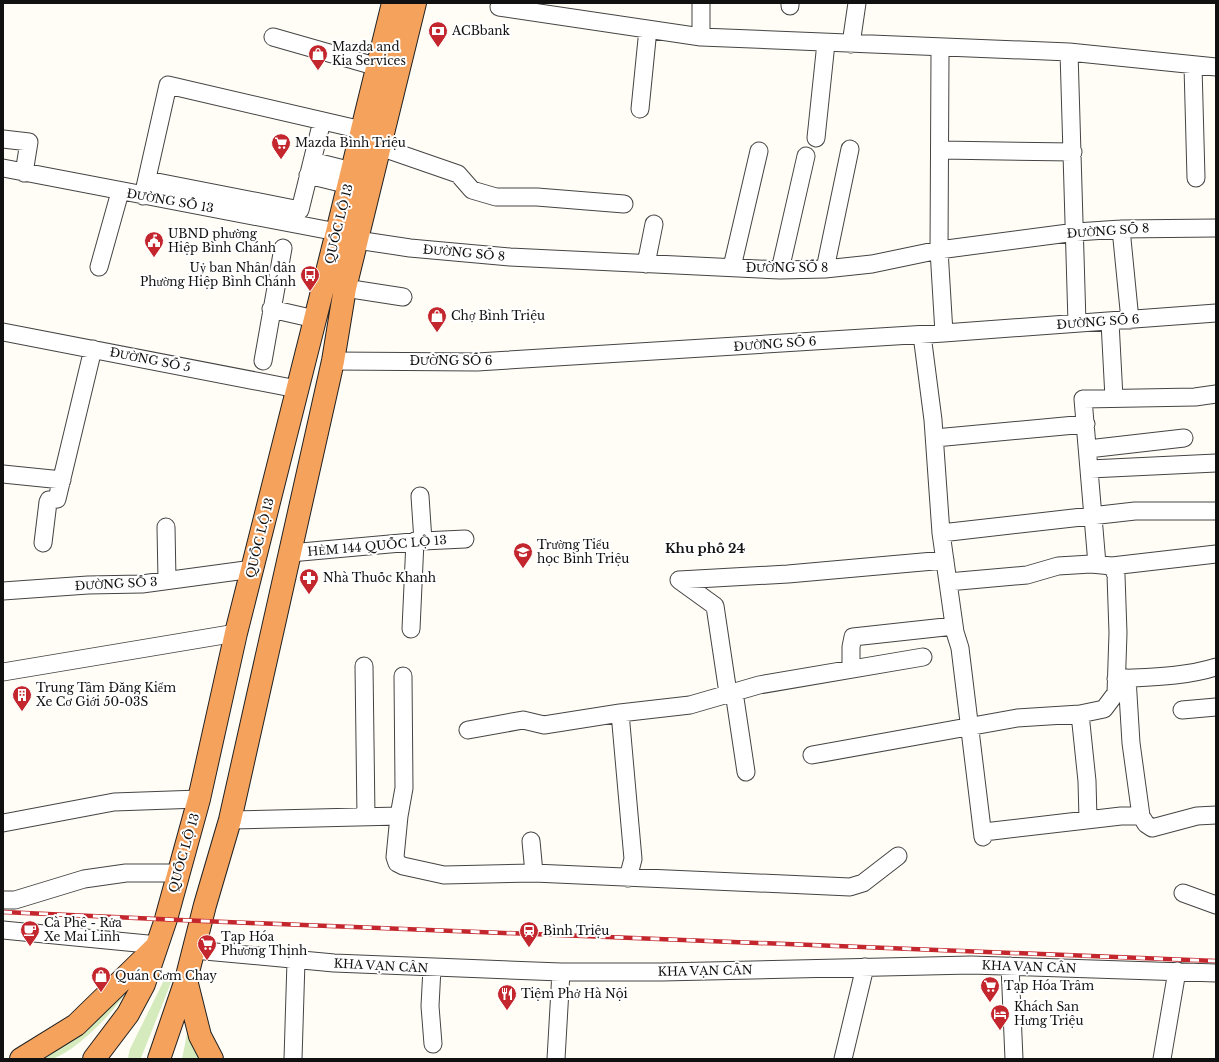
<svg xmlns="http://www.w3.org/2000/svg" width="1219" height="1062" viewBox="0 0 1219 1062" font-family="'Libre Baskerville',serif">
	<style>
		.green { fill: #d5ebbd }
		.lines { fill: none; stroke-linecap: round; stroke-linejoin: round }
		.minor-casing { stroke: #444; stroke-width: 19 }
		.highway-casing { stroke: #222; stroke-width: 24 }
		.minor { stroke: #fff; stroke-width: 17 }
		.highway { stroke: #f5a25d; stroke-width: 22 }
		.rail-casing { stroke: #c4262e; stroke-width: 4.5 }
		.rail { stroke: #fff; stroke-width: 3; stroke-dasharray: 9; stroke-linecap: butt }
		.labels { text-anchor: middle; stroke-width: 4; stroke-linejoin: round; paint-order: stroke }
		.poi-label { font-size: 12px; fill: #111; stroke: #fff; text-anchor: start }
		.street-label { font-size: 12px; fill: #111; stroke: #fff }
		.neighbourhood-label { font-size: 13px; font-weight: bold; fill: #111; stroke: #fff }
	</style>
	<rect width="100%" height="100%" fill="#fffdf5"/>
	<!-- green -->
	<path class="green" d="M170,973L172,974V980L141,1058L130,1059L128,1057L130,1049L166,976Z
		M129,988C115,1011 78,1050 52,1059C48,1060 42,1059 37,1059Z
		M188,1029L205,1059H182Z"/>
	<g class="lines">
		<!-- minor casing -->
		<g class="minor-casing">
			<path id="minor" d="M701,3V37
				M790,6V3
				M499,7L701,37L1069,52L1216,67
				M273,37L378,67
				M851,44L857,3
				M1069,52L1077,323
				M940,54L939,250L944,333
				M1193,66L1196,178
				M640,109L648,29
				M816,138L826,43
				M3,139L29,142L24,173
				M380,147L458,174L472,190L496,197H537L624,204
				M940,150L1073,152
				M312,161L352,171
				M3,168L337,232
				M308,175L349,185
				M147,180L300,210L322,121
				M143,196L168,85L362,130
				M1121,229L1130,320
				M357,240L410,248L510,257L780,270L825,269L872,264L939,250L1076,232L1121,229L1216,228
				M646,264L654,224
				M99,267L120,192
				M732,267L759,151
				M825,269L850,149
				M780,270L806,156
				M345,288L403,297
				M271,309L315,319
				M1110,322L1114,398
				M3,332L297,389
				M922,335L933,420L941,533L955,632L960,648L983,837
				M263,361L283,248
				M333,361L477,362L944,333L1216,313
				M935,438L1086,424
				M1088,449L1184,438
				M1090,469L1216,463
				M3,474L62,480
				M420,496L423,541
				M166,527L167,580
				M941,533L1135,511H1216
				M43,543L48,502L49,500L57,499L93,349
				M290,553L423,541L465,539
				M1097,564L1083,399L1195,397L1216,394
				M679,580L788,574L945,560
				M679,580L715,606L728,693
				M948,582L1027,575L1058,566L1091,564L1112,566L1216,554
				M3,591L88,585L142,584L253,569
				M411,629L415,541
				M364,666L366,817
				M851,669V647L853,637L954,626
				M3,672L236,633
				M403,676L404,788L399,816L395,857L397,863L403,866L444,875L534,873L850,887L863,883L898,856
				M1127,678L1131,743L1141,816
				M1116,679C1149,677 1184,677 1216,667
				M734,692L746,772
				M1182,710L1216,707
				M620,713L633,859L628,878
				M1080,714L1087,781L1088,819
				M468,730L523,720L544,725L620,713L690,705L759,685L923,657
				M812,755L1017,718L1080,714L1104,709L1116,693L1118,633L1116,575L1112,566
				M230,820L399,816
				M3,823L114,802L199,799
				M984,832L1121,816H1141L1146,824L1152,828L1197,816L1216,815
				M531,841L534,873
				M1183,893L1216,905
				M3,900H15L84,879L126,873H178
				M3,930L158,945
				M194,950L334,963L561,972H662L971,965L1216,973
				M1010,966L1014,1059
				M432,968L430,1006L433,1044
				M293,1059L296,961
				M556,1059L561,972
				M843,1059L865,967
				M1162,1059L1177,971"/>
		</g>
		<!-- highway casing -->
		<g class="highway-casing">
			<path id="highway" d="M186,980L200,1036L212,1059
				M21,1059L76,1025L154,949
				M94,1059L128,1014L144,984L166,919L199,799L236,633L337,232L393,3
				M159,1059L186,980L205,905L230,820L333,361L345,288L415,3"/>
		</g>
		<!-- minor -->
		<use href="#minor" class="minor"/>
		<!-- highway -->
		<use href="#highway" class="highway"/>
		<!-- rail casing -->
		<g class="rail-casing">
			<path id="rail" d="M3,912L202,921L1216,961"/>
		</g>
		<!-- rail -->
		<use href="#rail" class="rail"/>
	</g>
	<!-- icons -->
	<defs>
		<g id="bank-pin" transform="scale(1)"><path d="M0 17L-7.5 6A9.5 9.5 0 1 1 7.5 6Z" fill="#c4262e" stroke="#fff"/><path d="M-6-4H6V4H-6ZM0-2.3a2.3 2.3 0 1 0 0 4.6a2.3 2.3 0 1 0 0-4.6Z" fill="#fff"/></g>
		<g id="shop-pin" transform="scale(1)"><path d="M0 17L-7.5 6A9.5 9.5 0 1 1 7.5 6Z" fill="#c4262e" stroke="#fff"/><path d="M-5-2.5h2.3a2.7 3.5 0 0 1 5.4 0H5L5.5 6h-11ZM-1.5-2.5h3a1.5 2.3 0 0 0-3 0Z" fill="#fff"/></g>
		<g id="supermarket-pin" transform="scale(1)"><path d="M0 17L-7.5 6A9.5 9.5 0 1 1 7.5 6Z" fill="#c4262e" stroke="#fff"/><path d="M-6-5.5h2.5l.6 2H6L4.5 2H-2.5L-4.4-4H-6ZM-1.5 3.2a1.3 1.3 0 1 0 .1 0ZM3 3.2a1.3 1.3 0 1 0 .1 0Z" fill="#fff"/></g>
		<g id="civic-pin" transform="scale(1)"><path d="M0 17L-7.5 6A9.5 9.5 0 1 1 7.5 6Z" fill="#c4262e" stroke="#fff"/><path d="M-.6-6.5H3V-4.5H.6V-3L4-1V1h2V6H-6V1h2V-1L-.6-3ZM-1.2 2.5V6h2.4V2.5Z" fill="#fff"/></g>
		<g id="bus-pin" transform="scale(1)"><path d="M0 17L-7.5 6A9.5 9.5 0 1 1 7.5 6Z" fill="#c4262e" stroke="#fff"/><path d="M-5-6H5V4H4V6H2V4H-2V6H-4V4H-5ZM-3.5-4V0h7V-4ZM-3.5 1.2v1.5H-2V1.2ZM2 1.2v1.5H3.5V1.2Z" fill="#fff"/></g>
		<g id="school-pin" transform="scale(1)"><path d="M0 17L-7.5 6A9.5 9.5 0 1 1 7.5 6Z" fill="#c4262e" stroke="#fff"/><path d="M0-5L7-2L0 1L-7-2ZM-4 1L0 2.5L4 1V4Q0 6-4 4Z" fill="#fff"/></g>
		<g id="pharmacy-pin" transform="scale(1)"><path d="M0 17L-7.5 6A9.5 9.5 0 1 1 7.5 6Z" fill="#c4262e" stroke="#fff"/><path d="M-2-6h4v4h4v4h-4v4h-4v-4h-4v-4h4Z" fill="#fff"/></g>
		<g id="building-pin" transform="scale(1)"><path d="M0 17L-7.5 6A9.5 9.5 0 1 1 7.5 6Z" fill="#c4262e" stroke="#fff"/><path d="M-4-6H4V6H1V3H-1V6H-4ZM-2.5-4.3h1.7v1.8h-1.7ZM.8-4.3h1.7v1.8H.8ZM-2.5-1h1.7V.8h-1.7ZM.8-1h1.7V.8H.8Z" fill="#fff"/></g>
		<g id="cafe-pin" transform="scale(1)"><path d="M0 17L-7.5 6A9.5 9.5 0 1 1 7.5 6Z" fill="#c4262e" stroke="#fff"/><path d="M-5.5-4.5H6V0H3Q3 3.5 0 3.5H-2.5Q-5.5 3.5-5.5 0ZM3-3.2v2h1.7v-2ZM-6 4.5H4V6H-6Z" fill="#fff"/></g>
		<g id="station-pin" transform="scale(1)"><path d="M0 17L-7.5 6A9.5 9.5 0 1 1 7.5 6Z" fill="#c4262e" stroke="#fff"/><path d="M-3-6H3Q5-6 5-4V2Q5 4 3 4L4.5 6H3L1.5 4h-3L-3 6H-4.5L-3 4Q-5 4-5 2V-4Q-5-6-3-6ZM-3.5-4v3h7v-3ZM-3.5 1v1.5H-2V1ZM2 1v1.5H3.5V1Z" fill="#fff"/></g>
		<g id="restaurant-pin" transform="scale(1)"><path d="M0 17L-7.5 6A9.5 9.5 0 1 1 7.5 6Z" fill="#c4262e" stroke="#fff"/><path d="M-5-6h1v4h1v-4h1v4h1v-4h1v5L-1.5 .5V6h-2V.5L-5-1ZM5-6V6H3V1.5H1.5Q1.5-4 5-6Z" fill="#fff"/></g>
		<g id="hotel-pin" transform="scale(1)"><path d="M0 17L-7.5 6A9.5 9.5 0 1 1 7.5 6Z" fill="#c4262e" stroke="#fff"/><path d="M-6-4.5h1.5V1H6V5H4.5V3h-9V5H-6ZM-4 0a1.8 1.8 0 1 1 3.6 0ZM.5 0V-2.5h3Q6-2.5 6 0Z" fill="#fff"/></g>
	</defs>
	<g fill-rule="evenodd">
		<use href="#bank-pin" x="438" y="31"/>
		<use href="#shop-pin" x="318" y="54"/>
		<use href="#supermarket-pin" x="281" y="143"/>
		<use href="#civic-pin" x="154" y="241"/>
		<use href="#bus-pin" x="310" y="275"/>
		<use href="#shop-pin" x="437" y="316"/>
		<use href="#school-pin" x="523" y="552"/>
		<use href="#pharmacy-pin" x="309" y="578"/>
		<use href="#building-pin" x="22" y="695"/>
		<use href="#cafe-pin" x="30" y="930"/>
		<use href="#station-pin" x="529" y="931"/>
		<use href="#supermarket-pin" x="207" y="944"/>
		<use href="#shop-pin" x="101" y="976"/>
		<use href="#supermarket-pin" x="990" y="986"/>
		<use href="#restaurant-pin" x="507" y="994"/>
		<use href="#hotel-pin" x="1000" y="1014"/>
	</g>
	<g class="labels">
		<!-- poi labels -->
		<g class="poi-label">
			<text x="452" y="35">ACBbank</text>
			<text x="332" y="51">Mazda and<tspan x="332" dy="14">Kia Services</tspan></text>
			<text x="295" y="147">Mazda Bình Triệu</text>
			<text x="168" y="238">UBND phường<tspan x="168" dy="14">Hiệp Bình Chánh</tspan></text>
			<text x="296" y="272" text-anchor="end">Uỷ ban Nhân dân<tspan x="296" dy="14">Phường Hiệp Bình Chánh</tspan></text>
			<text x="451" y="320">Chợ Bình Triệu</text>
			<text x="537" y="549">Trường Tiểu<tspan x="537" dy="14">học Bình Triệu</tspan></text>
			<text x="323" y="582">Nhà Thuốc Khanh</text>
			<text x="36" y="692">Trung Tâm Đăng Kiểm<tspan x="36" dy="14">Xe Cơ Giới 50-03S</tspan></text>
			<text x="44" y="927">Cà Phê - Rửa<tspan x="44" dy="14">Xe Mai Linh</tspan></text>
			<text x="543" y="935">Bình Triệu</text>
			<text x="221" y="941">Tạp Hóa<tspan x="221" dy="14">Phương Thịnh</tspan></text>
			<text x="115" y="980">Quán Cơm Chay</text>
			<text x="1004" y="990">Tạp Hóa Trâm</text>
			<text x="521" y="998">Tiệm Phở Hà Nội</text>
			<text x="1014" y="1011">Khách Sạn<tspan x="1014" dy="14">Hưng Triệu</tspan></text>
		</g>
		<!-- street labels -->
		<g class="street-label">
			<text transform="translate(170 201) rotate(10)" y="4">ĐƯỜNG SỐ 13</text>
			<text transform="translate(339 224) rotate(-76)" y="4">QUỐC LỘ 13</text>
			<text transform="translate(1108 231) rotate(-4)" y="4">ĐƯỜNG SỐ 8</text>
			<text transform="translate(464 253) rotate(5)" y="4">ĐƯỜNG SỐ 8</text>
			<text x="787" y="272">ĐƯỜNG SỐ 8</text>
			<text transform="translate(1098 322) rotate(-4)" y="4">ĐƯỜNG SỐ 6</text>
			<text transform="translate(775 344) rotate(-4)" y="4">ĐƯỜNG SỐ 6</text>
			<text transform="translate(150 360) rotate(11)" y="4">ĐƯỜNG SỐ 5</text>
			<text x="451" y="365">ĐƯỜNG SỐ 6</text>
			<text transform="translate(260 538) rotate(-76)" y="4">QUỐC LỘ 13</text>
			<text transform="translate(377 546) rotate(-5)" y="4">HẺM 144 QUỐC LỘ 13</text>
			<text transform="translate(116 584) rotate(-3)" y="4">ĐƯỜNG SỐ 3</text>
			<text transform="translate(184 853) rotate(-74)" y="4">QUỐC LỘ 13</text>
			<text transform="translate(381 966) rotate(3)" y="4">KHA VẠN CÂN</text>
			<text transform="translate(1029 967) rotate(2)" y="4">KHA VẠN CÂN</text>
			<text transform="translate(705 971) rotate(-1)" y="4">KHA VẠN CÂN</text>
		</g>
		<!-- neighbourhood labels -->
		<g class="neighbourhood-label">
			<text x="705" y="553">Khu phố 24</text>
		</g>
	</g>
	<!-- border -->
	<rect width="1219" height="1062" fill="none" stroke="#111111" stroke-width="8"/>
</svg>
